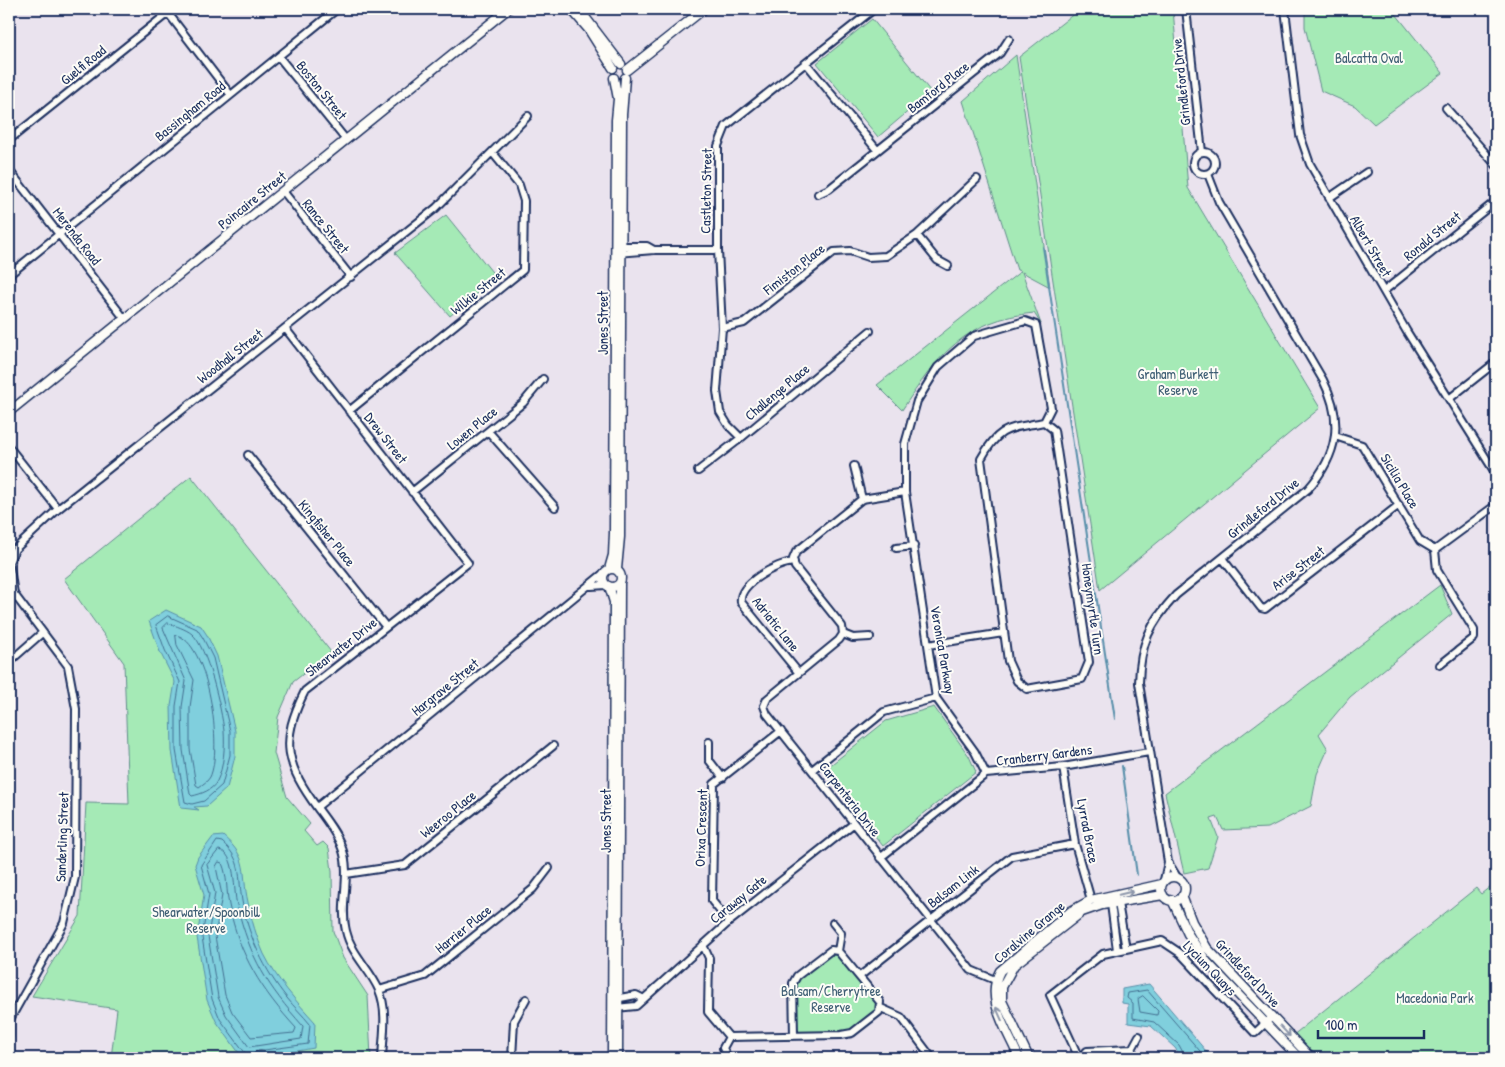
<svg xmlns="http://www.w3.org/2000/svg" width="1505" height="1067" viewBox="0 0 1505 1067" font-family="'Patrick Hand',sans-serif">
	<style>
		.green { fill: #a5eab6; stroke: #608c8a }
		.water { fill: #80cfdd; stroke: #588faa }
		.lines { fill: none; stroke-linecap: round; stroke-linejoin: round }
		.shore { stroke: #436f91; stroke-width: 1 }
		.stream { stroke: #588faa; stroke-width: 2 }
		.minor-casing { stroke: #1b2f5e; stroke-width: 10 }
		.tertiary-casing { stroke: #1b2f5e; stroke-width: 11 }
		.minor { stroke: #fdfcf7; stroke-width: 6 }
		.tertiary { stroke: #fdfcf7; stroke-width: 8 }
		.oneway { stroke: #8c96aa }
		.labels { text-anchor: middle; stroke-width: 4; stroke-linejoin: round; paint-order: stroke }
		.park-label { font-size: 14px; fill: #3e5e74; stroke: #fdfcf7 }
		.street-label { font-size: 14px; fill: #1b2f5e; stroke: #fdfcf7 }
	</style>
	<rect width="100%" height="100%" fill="#eae3ee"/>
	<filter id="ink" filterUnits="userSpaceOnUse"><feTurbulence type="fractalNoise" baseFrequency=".02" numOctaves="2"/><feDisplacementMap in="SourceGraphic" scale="10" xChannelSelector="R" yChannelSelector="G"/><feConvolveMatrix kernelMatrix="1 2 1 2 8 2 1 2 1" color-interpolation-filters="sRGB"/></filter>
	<g filter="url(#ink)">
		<!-- green -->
		<path class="green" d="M1080,9H1173L1188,188L1320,408L1100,590L1019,57Z
			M1305,9H1392L1443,73L1374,124L1355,106L1321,91L1305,27Z
			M872,19L931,92L878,137L817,63Z
			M1016,55L1050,287L1022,272L1041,324L1034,313C966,319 937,356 902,410L877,385L1021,271L1017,270L963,101Z
			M446,215L496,277L450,316L395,253Z
			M191,476L331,652L293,682L278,717L274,753L287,797L310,824L304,831L317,846L323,842L329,848L332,871L333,931L343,958L368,996L371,1058H111L117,1009L32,996L80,916L86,803L129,804L124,663L64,579Z
			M1440,585L1452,614L1350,697L1319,734L1328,749L1317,774L1311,806L1268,828L1223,830L1217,817L1211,819L1218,837L1208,868L1184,873L1165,793Z
			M934,707L969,756L976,772L883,846L823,771L886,721Z
			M1496,882V1058H1315L1292,1036L1476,888L1481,894Z
			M831,950L838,951L881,1008L852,1033L794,1035L793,983Z"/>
		<!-- water -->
		<path class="water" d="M166,610L201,626L207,635L217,656L235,731V756L227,788L207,806L194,807L199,810L181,808L172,751L171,706L175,682L160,652L149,621Z
			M223,836C250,859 241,872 248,902C251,919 257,938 264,954C277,980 296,1001 315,1022L314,1048L281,1054L242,1057L216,1021L207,1000L197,937L204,895L195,865L198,857L213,837Z
			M1149,984L1212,1058H1182L1175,1048L1151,1026L1128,1023V1004L1122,1003V989Z"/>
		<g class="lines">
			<!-- shore -->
			<path class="shore" d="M168,616L197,629L203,638L213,658L230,731V755L222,785L204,801L192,804L185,802L176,750V706L180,682L165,650L156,625Z
				M168,623C176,626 186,629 192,634C207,646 222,711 224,731C225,746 224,767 217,781C213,790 201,794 192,796L190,794L183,750L182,707L186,681L163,628Z
				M176,635C209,641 223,750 210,777C208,781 203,784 199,787L196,785L190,749V707L194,680L177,645Z
				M219,850C237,853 233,891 237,905C250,958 267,986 303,1026L301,1039L249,1047L226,1015L218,997L208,936L215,893L207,865Z
				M219,862L222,863C228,877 226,891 229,905C239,955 262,991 296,1028L294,1033L251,1037L232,1012L225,995L215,936L222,895L216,867Z
				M1143,996L1158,1011L1157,1015L1140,1012L1138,999Z
				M247,1058L246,1054L220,1019L212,999L202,937L209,894L201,865L217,841L222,842C243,860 238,877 242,901C248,936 265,971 287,998C294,1007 303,1015 310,1024L308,1044L257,1051L253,1054L252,1058
				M1186,1058L1179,1045L1154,1022L1133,1018V1003L1127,998L1128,993L1147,990L1206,1058"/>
			<!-- stream -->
			<path class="stream" d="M1043,247L1115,719
				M1122,766L1137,875"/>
			<!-- minor casing -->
			<g class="minor-casing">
				<path id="minor" d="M1186,9L1202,152
					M1285,9L1300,135L1310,164L1407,332L1496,474
					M168,13L230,94
					M279,57L346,140
					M806,63L877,150
					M1446,108L1496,165
					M9,140L173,9
					M1193 163a11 11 0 1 1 22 0a11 11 0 1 1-22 0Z
					M9,170L124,318
					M283,191L351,277
					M818,194L829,189L1000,53L1009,39
					M1329,198L1367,172
					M917,235L937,260L948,266
					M618,246H647L654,250
					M617,253L654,250H718
					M10,274L337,9
					M1384,291L1496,201
					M285,328L468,563L305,691C279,742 286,765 318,809C327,821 337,834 342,848C352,874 339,904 346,931C351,954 370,969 379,990C388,1011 383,1037 382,1058
					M722,328L744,323L834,252L850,251L868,257L886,256L917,235L977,179
					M1449,399L1496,362
					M349,411L523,270L524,201L519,185L492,152
					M1044,422L1054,430L1089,662L1082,679L1027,689L1017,681L1008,661L981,459C1000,425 1009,429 1044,422Z
					M488,431L555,507
					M1335,436L1362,445L1420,541L1435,550
					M741,438L728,425L720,412L717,391L722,328L718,250V146L726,126L874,9
					M9,447L58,509
					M248,455L386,627
					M854,466L862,499
					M698,471L741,438L870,331
					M412,492L523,403L543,379
					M905,492L862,499L796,552L793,559L795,567L842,626L843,634L839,640L767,699L764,706L767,714L971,970L995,980
					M896,548L914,546
					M1435,550L1437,570L1474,630V638L1440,665
					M1435,550L1496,505
					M1222,558L1261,608L1265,609L1399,505
					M794,562C777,563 738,584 741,602L798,672
					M591,586L606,585
					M843,634L853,638L870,637
					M928,645L1003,633
					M9,662L42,633
					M709,742V760L723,778
					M1063,767L1075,844L1091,900
					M812,770L884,712L936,698
					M986,774L975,752L936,698L905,492V444L917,401L938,367L974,336L1025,321L1036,325L1051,408L1044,422
					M317,807L605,572
					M880,858L986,774L1063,767L1149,752
					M1168,862L1177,877
					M346,874L405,865L553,746
					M1164,880L1168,862L1139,683C1140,644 1150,623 1176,595L1308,489C1338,455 1344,421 1323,380L1219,202L1208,174
					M1118,903L1126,949
					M1111,904L1117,950
					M729,922L712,901L714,784L781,731
					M833,923L841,933L838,951
					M703,945L709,958L708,1012L729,1037L841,1035L852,1033L879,1012L880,1002L838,951L831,950L797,976L793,983L794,1035
					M860,976L1012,856L1075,844
					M379,990L425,976L533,889L549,868
					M615,999L636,995L642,998
					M616,1008L636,1006L729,922L853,824
					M881,1008L901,1017L932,1058
					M9,1036V1021L64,923L75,877L76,709L68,666L14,594L9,562L15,549L58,509L436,208L528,116
					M512,1058L514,1021L526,999
					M728,1058L723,1048L729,1037
					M1079,1058L1050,995L1103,954L1162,941L1180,953L1255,1033L1272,1017
					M1080,1058L1087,1051L1132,1049L1139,1036"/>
			</g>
			<!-- tertiary casing -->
			<g class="tertiary-casing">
				<path id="tertiary" d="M571,9L589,30L613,68
					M579,9L621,64
					M627,70L704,9
					M9,412L508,9
					M603 578a9 9 0 1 1 18 0a9 9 0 1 1-18 0Z
					M609,569L613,555L614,533L616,120L618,99L614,78
					M617,569L620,537L622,115L625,78
					M609,586L614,602L612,1058
					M1161 889a12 12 0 1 1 24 0a12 12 0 1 1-24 0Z
					M1182,896L1192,922L1207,948L1311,1058
					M1172,900L1188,934L1207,962L1299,1058
					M618,1058L620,583
					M1019,1058C1008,1031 984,1000 1000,971L1071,911L1091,900L1162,884
					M1029,1058L1002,1001V987L1014,965L1082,912L1102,905L1163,895"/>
			</g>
			<!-- minor -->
			<use href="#minor" class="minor"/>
			<!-- tertiary -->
			<use href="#tertiary" class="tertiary"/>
		</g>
		<!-- one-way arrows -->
		<defs><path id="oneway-shaft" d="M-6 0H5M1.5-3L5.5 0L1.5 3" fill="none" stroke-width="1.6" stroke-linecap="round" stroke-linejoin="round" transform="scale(1.25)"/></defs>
		<g class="oneway">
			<use href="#oneway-shaft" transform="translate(1126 893) rotate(-13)"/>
			<use href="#oneway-shaft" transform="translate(999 1014) rotate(-114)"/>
			<use href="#oneway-shaft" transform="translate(1285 1031) rotate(47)"/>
		</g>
	</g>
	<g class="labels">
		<!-- park labels -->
		<g class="park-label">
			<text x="1369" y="63">Balcatta Oval</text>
			<text x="1178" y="379">Graham Burkett<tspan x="1178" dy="16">Reserve</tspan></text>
			<text x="206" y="917">Shearwater/Spoonbill<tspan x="206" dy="16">Reserve</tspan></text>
			<text x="831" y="996">Balsam/Cherrytree<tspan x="831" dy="16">Reserve</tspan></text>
			<text x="1435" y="1003">Macedonia Park</text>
		</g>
		<!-- street labels -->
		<g class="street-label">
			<text transform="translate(83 65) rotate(-39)" y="5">Guelfi Road</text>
			<text transform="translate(1181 82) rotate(-96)" y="5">Grindleford Drive</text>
			<text transform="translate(938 87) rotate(-38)" y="5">Bamford Place</text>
			<text transform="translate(322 90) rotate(51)" y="5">Boston Street</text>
			<text transform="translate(190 111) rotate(-39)" y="5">Bassingham Road</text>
			<text transform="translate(706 191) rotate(-89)" y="5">Castleton Street</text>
			<text transform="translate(252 200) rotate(-39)" y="5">Poincaire Street</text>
			<text transform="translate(326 226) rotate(51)" y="5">Rance Street</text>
			<text transform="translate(77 236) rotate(52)" y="5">Merenda Road</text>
			<text transform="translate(1432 236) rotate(-39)" y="5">Ronald Street</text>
			<text transform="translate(1371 246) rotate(60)" y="5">Albert Street</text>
			<text transform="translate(794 269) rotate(-38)" y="5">Fimiston Place</text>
			<text transform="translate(478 291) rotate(-39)" y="5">Wilkie Street</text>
			<text transform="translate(603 323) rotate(-90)" y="5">Jones Street</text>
			<text transform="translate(230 356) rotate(-38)" y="5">Woodhall Street</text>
			<text transform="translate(777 392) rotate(-40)" y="5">Challenge Place</text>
			<text transform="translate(472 428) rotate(-39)" y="5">Lowen Place</text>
			<text transform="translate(386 438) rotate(52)" y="5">Drew Street</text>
			<text transform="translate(1400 481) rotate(59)" y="5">Sicilia Place</text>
			<text transform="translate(1263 508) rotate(-39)" y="5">Grindleford Drive</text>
			<text transform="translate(327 533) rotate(51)" y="5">Kingfisher Place</text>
			<text transform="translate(1298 568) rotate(-38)" y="5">Arise Street</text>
			<text transform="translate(1093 609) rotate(82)" y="5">Honeymyrtle Turn</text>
			<text transform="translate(776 624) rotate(51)" y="5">Adriatic Lane</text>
			<text transform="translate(341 647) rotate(-38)" y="5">Shearwater Drive</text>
			<text transform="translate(943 650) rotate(80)" y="5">Veronica Parkway</text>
			<text transform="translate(445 687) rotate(-39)" y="5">Hargrave Street</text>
			<text transform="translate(1044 755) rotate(-7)" y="5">Cranberry Gardens</text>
			<text transform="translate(850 799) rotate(52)" y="5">Carpenteria Drive</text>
			<text transform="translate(448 814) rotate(-39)" y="5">Weeroo Place</text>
			<text transform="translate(606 821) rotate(-90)" y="5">Jones Street</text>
			<text transform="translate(701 828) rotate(-88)" y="5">Orixa Crescent</text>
			<text transform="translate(1088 831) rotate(79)" y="5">Lyrrad Brace</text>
			<text transform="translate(62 837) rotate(-88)" y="5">Sanderling Street</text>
			<text transform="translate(953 886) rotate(-38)" y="5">Balsam Link</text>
			<text transform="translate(738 899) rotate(-39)" y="5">Caraway Gate</text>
			<text transform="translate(463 929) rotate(-39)" y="5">Harrier Place</text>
			<text transform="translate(1029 932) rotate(-40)" y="5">Coralvine Grange</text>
			<text transform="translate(1210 968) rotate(46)" y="5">Lycium Quays</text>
			<text transform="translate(1248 973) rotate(47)" y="5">Grindleford Drive</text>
		</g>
	</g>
	<!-- margin -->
	<rect width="1505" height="1067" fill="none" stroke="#fdfcf7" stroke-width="30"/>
	<rect x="15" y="15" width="1475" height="1037" fill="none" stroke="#1b2f5e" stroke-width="2" filter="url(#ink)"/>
	<!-- scale -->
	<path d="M1318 1030v8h106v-8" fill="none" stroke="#1b2f5e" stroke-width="2.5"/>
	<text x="1325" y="1030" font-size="15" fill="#1b2f5e" stroke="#fdfcf7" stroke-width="4" paint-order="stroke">100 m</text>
</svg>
